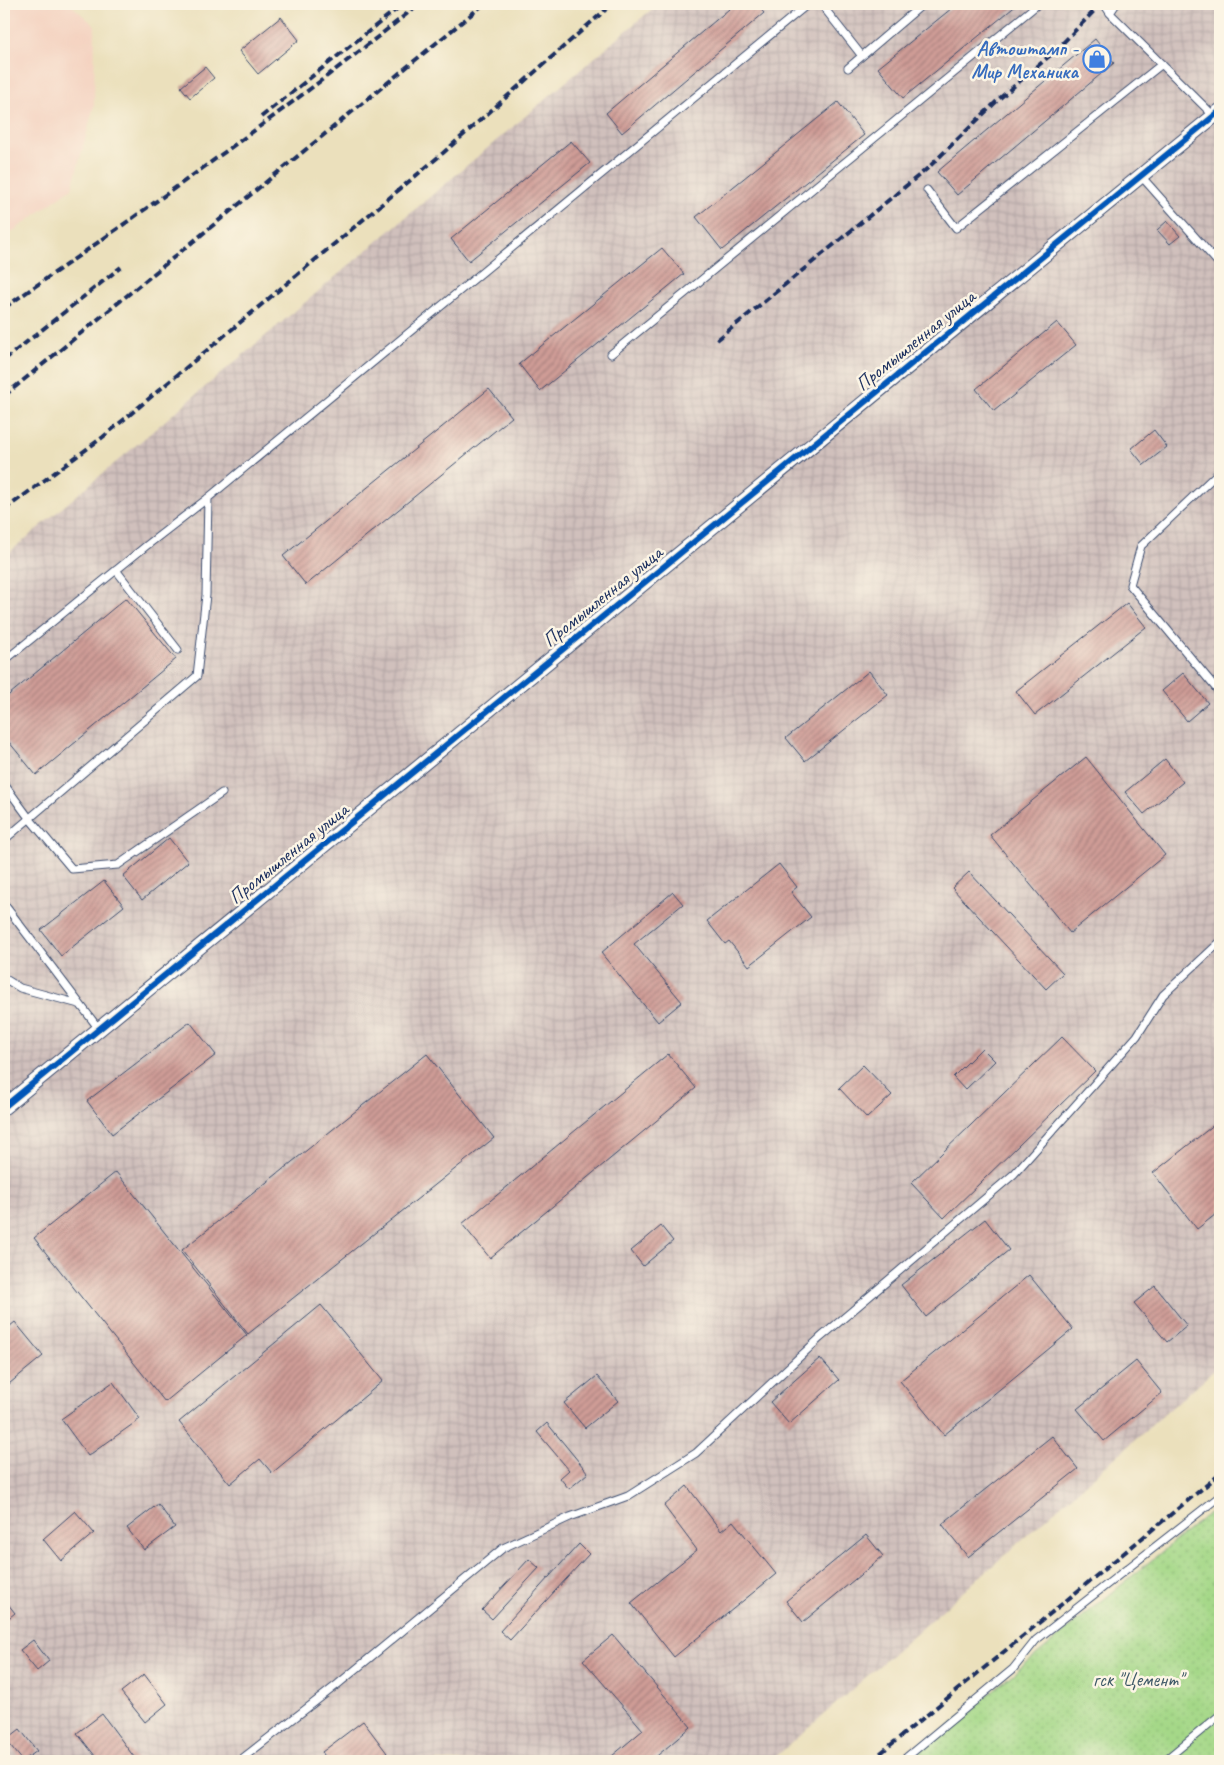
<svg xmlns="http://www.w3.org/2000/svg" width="1224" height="1765" viewBox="0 0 1224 1765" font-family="Caveat,sans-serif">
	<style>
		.built { fill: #f4d3c1 }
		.industrial { fill: url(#industrial-grid) }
		.garden { fill: url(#garden-dots); stroke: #608473 }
		.building { fill: url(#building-hatch) }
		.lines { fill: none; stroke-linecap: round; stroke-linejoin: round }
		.lane-casing { stroke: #3a4a6c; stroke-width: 9 }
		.street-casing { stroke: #3a4a6c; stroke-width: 16 }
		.lane { stroke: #fff; stroke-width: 7 }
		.street { stroke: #fff; stroke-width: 14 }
		.rail { stroke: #1b2f5e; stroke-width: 4; stroke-dasharray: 8 4; stroke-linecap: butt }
		.cycleway-casing { stroke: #fcf5e5; stroke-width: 9 }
		.cycleway { stroke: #0057b8; stroke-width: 6 }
		.labels { text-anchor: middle; stroke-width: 5; stroke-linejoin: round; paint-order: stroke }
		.shop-label { font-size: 20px; font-weight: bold; fill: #366cbe; stroke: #fcf5e5; text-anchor: end }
		.street-label { font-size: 20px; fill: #1b2f5e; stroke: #fcf5e5 }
		.park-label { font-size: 20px; fill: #3e5968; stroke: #fcf5e5 }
	</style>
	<defs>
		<pattern id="industrial-grid" width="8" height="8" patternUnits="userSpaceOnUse" patternTransform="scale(1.25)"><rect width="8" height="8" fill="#d0c0bc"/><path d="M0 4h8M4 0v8" fill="none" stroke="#b2a5a4"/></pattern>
		<pattern id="garden-dots" width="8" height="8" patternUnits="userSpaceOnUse" patternTransform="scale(1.25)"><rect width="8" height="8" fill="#a5d888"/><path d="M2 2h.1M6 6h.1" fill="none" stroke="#8dba78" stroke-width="1.8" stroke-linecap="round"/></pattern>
		<pattern id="building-hatch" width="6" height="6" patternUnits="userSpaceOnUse" patternTransform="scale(1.25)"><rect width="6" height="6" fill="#cf9c96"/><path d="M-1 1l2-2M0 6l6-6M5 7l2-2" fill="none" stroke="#a7807e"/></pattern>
	</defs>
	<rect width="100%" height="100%" fill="#fcf5e5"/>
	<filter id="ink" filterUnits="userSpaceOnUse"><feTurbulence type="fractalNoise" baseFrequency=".02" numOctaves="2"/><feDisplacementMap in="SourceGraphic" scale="10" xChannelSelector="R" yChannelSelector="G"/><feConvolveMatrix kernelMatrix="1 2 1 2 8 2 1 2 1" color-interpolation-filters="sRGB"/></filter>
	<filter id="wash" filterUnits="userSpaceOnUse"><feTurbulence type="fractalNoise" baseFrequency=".0096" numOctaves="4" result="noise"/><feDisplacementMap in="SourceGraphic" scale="20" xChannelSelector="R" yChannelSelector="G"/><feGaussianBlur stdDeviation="1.12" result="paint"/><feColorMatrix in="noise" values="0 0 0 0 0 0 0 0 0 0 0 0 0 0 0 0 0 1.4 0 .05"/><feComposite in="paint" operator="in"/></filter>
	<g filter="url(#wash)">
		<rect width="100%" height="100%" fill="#ebe0bc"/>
		<!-- built -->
		<path class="built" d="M4,4H70L95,26L94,106L72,188L4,238Z"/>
		<!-- industrial -->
		<path class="industrial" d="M658,4H1220V1365L771,1761H4V557Z"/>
		<!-- garden -->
		<path class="garden" d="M1220,1504V1761H907Z"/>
		<g id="blocks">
			<!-- building -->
			<path class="building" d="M735,4H756L764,13L622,133L606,113Z
				M957,4H1018L903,98L878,68Z
				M281,17L299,40L258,74L239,51Z
				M1095,39L1114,63L957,195L937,172Z
				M205,67L214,78L190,98L181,87Z
				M838,102L864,135L722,250L696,217Z
				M571,141L590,163L469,261L451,239Z
				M1167,221L1180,236L1170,244L1157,230Z
				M662,248L684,274L540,391L519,364Z
				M1057,322L1076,345L994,411L976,389Z
				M489,389L512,417L306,585L283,556Z
				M1154,430L1167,447L1144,465L1131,449Z
				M126,598L176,659L36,775L4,736V699Z
				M1127,603L1146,627L1035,715L1016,691Z
				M869,671L888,695L805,761L786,738Z
				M1183,673L1208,703L1187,721L1162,691Z
				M1086,757L1165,855L1070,933L990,835Z
				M1165,759L1183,782L1144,814L1125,792Z
				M169,838L188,862L142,900L123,876Z
				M779,864L797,887L791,892L811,917L749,966L729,941L725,944L707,921Z
				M969,872L1063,973L1046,989L952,888Z
				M104,881L124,906L61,956L41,930Z
				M673,892L683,904L634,944L682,1002L658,1022L601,953Z
				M190,1022L216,1055L112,1134L87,1101Z
				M1062,1037L1095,1071L944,1218L911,1183Z
				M982,1048L995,1061L965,1090L953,1077Z
				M427,1054L494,1138L248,1334L182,1250Z
				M668,1054L696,1088L490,1258L462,1224Z
				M863,1065L892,1095L867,1118L839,1088Z
				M1220,1120V1211L1197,1229L1153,1173Z
				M116,1172L247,1335L165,1402L34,1238Z
				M985,1219L1009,1250L926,1317L901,1285Z
				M661,1226L673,1241L643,1266L631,1251Z
				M1029,1275L1073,1329L944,1435L900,1381Z
				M1155,1286L1187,1326L1167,1342L1134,1303Z
				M321,1305L383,1381L272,1473L260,1459L230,1484L179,1422Z
				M15,1322L43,1356L4,1388V1331Z
				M820,1358L839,1380L789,1424L770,1402Z
				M1136,1361L1162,1393L1104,1441L1077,1409Z
				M597,1376L618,1401L585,1428L564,1403Z
				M113,1382L140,1419L88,1456L61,1419Z
				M547,1423L588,1473L569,1489L560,1478L569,1470L537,1432Z
				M1052,1436L1078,1469L968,1557L942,1524Z
				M687,1486L721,1531L733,1521L776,1574L674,1657L631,1603L697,1550L664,1506Z
				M158,1504L175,1527L144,1550L127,1528Z
				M75,1511L94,1533L61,1561L43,1539Z
				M866,1535L883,1556L803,1622L786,1601Z
				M579,1544L589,1554L510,1640L500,1631Z
				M529,1559L539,1568L492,1619L482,1610Z
				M4,1599L15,1613L5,1621L4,1620Z
				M613,1635L691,1727L651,1761H617L612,1756L643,1730L583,1660Z
				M33,1640L49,1661L37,1671L20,1650Z
				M144,1674L167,1704L145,1722L121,1692Z
				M102,1714L137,1761H99L77,1733Z
				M363,1721L387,1753L377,1761H328L322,1752Z
				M20,1729L37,1751L23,1761L6,1740Z"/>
		</g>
	</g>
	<g filter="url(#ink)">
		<use href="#blocks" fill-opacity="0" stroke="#3a4a6c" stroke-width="1"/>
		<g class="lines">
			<!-- lane casing -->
			<g class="lane-casing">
				<path id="lane" d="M821,4L862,56
					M1104,4L1110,13L1214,116
					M1110,13L1116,4
					M848,68L923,4
					M1141,176L1220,265
					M927,190L956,228L1162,64
					M611,354L1038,4
					M1220,471L1141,546L1130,585L1220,693
					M116,570L178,650
					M4,661L146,546L208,498L808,4
					M4,784L29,818L72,869L118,865L222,793
					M4,840L197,676L206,595L208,498
					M4,904L99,1029
					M4,978L20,988L79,1004
					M239,1761L338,1684L503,1548L570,1517L628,1496L696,1453L820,1338L1014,1174L1137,1036L1163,995L1220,942
					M902,1761L1013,1669L1036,1640L1220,1496
					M1164,1761L1220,1715"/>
			</g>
			<!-- street casing -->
			<g class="street-casing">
				<path id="street" d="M4,1107L1220,111"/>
			</g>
			<!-- lane -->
			<use href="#lane" class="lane"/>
			<!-- street -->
			<use href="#street" class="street"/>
			<!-- rail -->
			<path class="rail" d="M261,117L403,4
				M4,308C145,210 285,112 419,4
				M717,340L928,168L1000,98L1053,53L1101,4
				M4,360L121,267
				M4,396L484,4
				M4,510L103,437L443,153L612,4
				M871,1761L1220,1474"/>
			<!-- cycleway casing -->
			<g class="cycleway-casing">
				<path id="cycleway" d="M4,1107L1220,111"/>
			</g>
			<!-- cycleway -->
			<use href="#cycleway" class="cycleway"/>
		</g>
	</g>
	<!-- icons -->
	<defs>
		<g id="shop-ring" transform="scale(1.4375)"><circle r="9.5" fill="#fcf5e5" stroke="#3f7fe0" stroke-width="1.5"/><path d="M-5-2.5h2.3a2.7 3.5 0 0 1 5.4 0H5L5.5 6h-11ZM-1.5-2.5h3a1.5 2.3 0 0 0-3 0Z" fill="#3f7fe0"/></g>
	</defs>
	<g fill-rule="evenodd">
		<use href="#shop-ring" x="1097" y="59"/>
	</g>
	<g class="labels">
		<!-- shop labels -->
		<g class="shop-label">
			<text x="1078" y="55">Автоштамп -<tspan x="1078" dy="23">Мир Механика</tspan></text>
		</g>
		<!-- street labels -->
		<g class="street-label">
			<text transform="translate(915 340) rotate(-39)" y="7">Промышленная улица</text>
			<text transform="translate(602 596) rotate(-39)" y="7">Промышленная улица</text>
			<text transform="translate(288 853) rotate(-39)" y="7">Промышленная улица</text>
		</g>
		<!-- park labels -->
		<g class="park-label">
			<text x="1138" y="1686">гск "Цемент"</text>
		</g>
	</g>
	<!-- margin -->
	<rect width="1224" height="1765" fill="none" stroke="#fcf5e5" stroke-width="20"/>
</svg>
